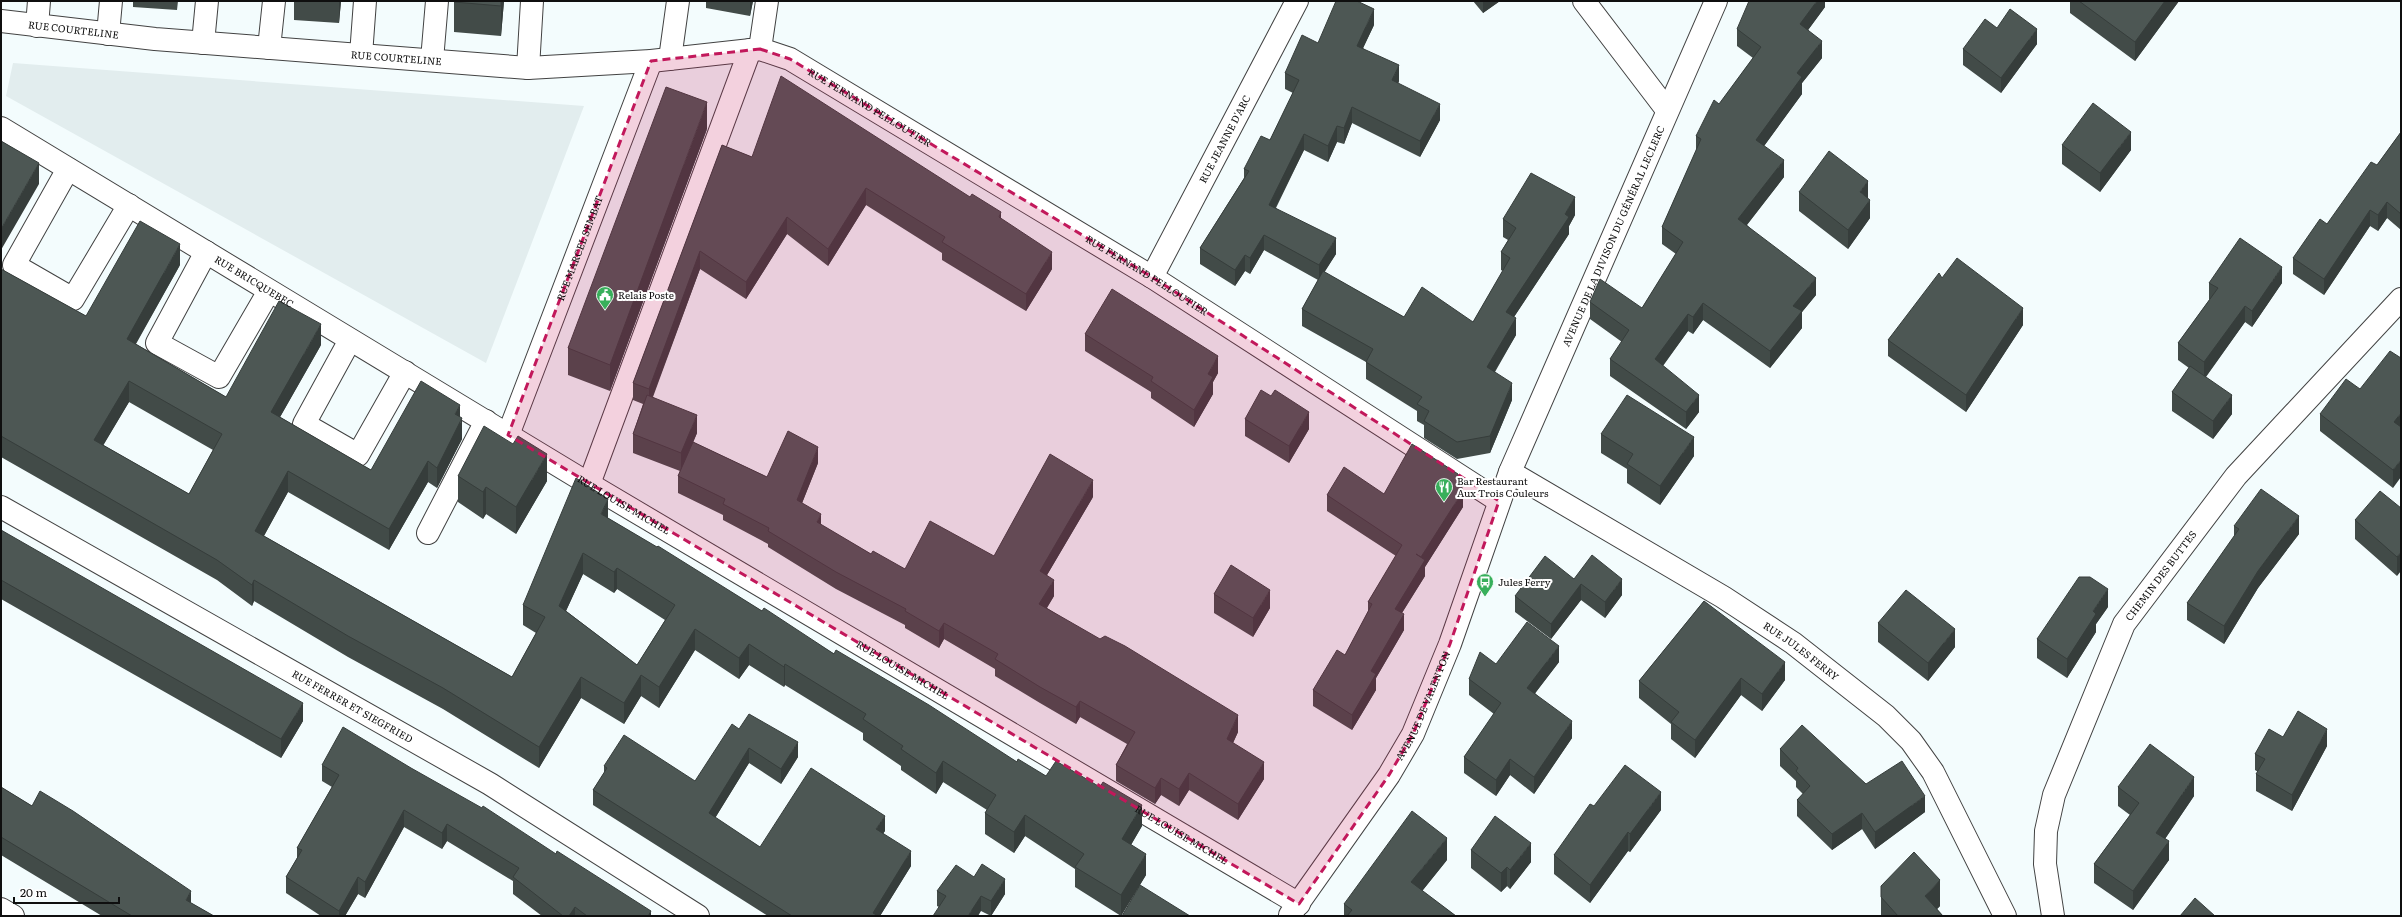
<svg xmlns="http://www.w3.org/2000/svg" width="2402" height="917" viewBox="0 0 2402 917" font-family="Literata,serif">
	<style>
		.plaza { fill: #e2edee }
		.lines { fill: none; stroke-linecap: round; stroke-linejoin: round }
		.minor-casing { stroke: #424242; stroke-width: 24 }
		.minor { stroke: #fff; stroke-width: 22 }
		.wall { fill: #424b48; fill-rule: evenodd }
		.shaded-wall { fill: #363d3b }
		.building { fill: #4d5754; stroke: #363d3b; fill-rule: evenodd }
		.marked { fill: #c2185b; fill-opacity: 0.2; stroke: #c2185b; stroke-width: 3; stroke-dasharray: 8 5; stroke-linejoin: round }
		.labels { text-anchor: middle; stroke-width: 4; stroke-linejoin: round; paint-order: stroke }
		.street-label { font-size: 10px; fill: #0f0f0f; stroke: #fff }
		.poi-label { font-size: 10px; fill: #0f0f0f; stroke: #fff; text-anchor: start }
	</style>
	<rect width="100%" height="100%" fill="#f3fcfd"/>
	<!-- plaza -->
	<path class="plaza" d="M13,63L584,106L486,363L6,96Z"/>
	<g class="lines">
		<!-- minor casing -->
		<g class="minor-casing">
			<g id="minor">
				<path d="M1584,1L1667,110"/>
				<path id="s1" d="M1,21L155,39L528,68L651,61L760,49L790,59L1152,277L1499,501"/>
				<path d="M37,26L39,1"/>
				<path d="M108,34L111,1"/>
				<path d="M203,43L207,1"/>
				<path d="M269,48L274,1"/>
				<path d="M760,49L767,1"/>
				<path d="M361,55L365,1"/>
				<path d="M670,59L678,1"/>
				<path d="M432,60L437,1"/>
				<path d="M528,68L532,1"/>
				<path id="s2" d="M1,128L589,484L1299,904"/>
				<path d="M68,169L14,265L73,299L129,205"/>
				<path d="M206,252L157,343L219,377L269,291"/>
				<path id="s3" d="M1152,277L1297,1"/>
				<path d="M350,340L304,424L358,455L405,372"/>
				<path id="s4" d="M508,435L651,61"/>
				<path id="s5" d="M1510,472L1723,597L1793,643L1886,716L1911,741L1933,772L2005,916"/>
				<path d="M589,484L750,50"/>
				<path id="s6" d="M1,507L490,784L698,916"/>
				<path d="M428,533L486,421"/>
				<path d="M1,909L13,916"/>
				<path id="s7" d="M1290,915L1389,775L1413,734L1450,644L1510,472L1716,1"/>
				<path id="s8" d="M2053,916L2045,864L2046,831L2054,795L2124,624L2236,476L2401,299"/>
			</g>
		</g>
		<!-- minor -->
		<use href="#minor" class="minor"/>
	</g>
	<!-- wall -->
	<path class="wall" d="M133,1H178L177,10L133,7Z
		M294,1H341L339,23L294,20Z
		M454,1H504L501,36L454,32Z
		M706,1H753L750,16L706,8Z
		M1473,1H1500L1483,13Z
		M1825,1V7L1808,30L1822,58L1802,83V94L1764,146L1784,177L1747,225L1816,295L1802,312V328L1770,368L1703,320L1693,334L1688,331L1663,366L1699,412L1686,429L1610,376V359L1622,342L1590,319V302L1642,308L1676,254L1662,244V227L1696,151V136L1753,58L1737,46V29Z
		M2070,1H2179L2135,61L2070,13Z
		M1374,25L1363,48L1399,81L1398,84L1440,120L1420,157L1352,123L1344,144L1337,142L1328,162L1304,150L1276,208L1336,254L1324,272L1404,317L1473,322L1503,271L1501,270V252L1508,240L1503,237V219L1575,215L1569,226V234L1514,317L1516,335L1495,372L1512,400L1490,453L1457,459L1424,438V425L1417,421V411L1366,379V362L1302,326V309L1318,280L1264,250L1250,274L1245,271L1235,286L1200,264V248L1244,178V169L1270,140L1293,93L1285,89V73L1318,43Z
		M1997,28L2037,44L2001,93L1963,65V49Z
		M707,129L610,391L568,375V348Z
		M2401,132V230L2387,218L2378,231L2370,226L2324,295L2293,274V258L2327,224L2377,165Z
		M722,145L752,157L1001,219L1052,269L1026,311L942,260V253L866,205L828,266L787,234L746,299L700,269L653,397L697,433L693,442L767,477L818,463L802,503L821,525L871,554L905,569L994,556L1093,497L1047,575L1054,596L1047,608L1238,732L1233,743L1264,779L1238,820L1189,790L1179,806L1161,795L1155,804L1116,781V765L1127,744L1080,717L1076,724L1040,703L995,676V669L944,639L939,648L905,628V625L836,589L768,547V544L723,520V515L678,493V476L680,471L633,453V434L643,404L633,400V383Z
		M2062,145L2131,150L2100,192L2062,164Z
		M1799,192L1868,199L1870,218L1848,249L1799,211Z
		M180,265L136,344L226,397L321,345L280,417L371,470L460,417L462,439L437,488L428,482L389,550L288,492L264,536L512,677L536,633L523,625V605L608,518L762,611L1017,762L1046,776L1142,826L1131,845L1146,875L1121,916L1075,887V869L1025,836L1014,853L985,834V813L987,810L943,782L936,794L901,770V766L863,740V733L785,685L784,687L749,665L739,679L695,650L659,708L641,696L624,724L581,698L539,768L443,709L348,657L254,601L252,606L217,580L1,457V269L86,316ZM129,402L213,450L189,494L103,445ZM583,574L614,593L617,589L665,620L637,665L566,611Z
		M1942,278L2023,325L1966,412L1888,356V340Z
		M2209,283H2282L2252,327L2245,322L2206,377L2232,414L2213,439L2172,411V392L2189,368L2178,360V343L2210,299H2209Z
		M1085,334L1218,373L1213,382V394L1194,427L1151,398V392L1085,351Z
		M2401,358L2393,488L2320,431V414L2360,389Z
		M1245,419L1309,429L1289,463L1245,436Z
		M1601,434L1694,456L1660,505L1627,483V469L1601,453Z
		M458,476L547,481L516,534L486,514L483,519L458,502Z
		M1384,494L1463,507L1425,567V576L1402,613L1404,630L1376,678V690L1352,730L1313,706V690L1345,655L1368,612V602L1396,556L1327,511V495Z
		M2401,508L2397,576L2355,539V520Z
		M2234,526L2299,534L2258,588L2224,644L2187,620V603L2234,537Z
		M1,530L303,721L281,758L1,599Z
		M1574,579L1622,595L1605,618L1581,600L1551,639L1515,612V596Z
		M1214,594L1270,608L1253,637L1214,613Z
		M1704,601L1785,680L1762,711L1741,695L1695,758L1671,739V724L1639,698V681Z
		M2108,607L2096,624V632L2067,678L2037,658V639Z
		M1878,623L1955,647L1928,681L1878,642Z
		M1559,662L1535,693L1572,738L1534,794L1510,775L1496,796L1464,773V757L1494,714L1469,695V679L1496,664Z
		M739,729L798,757L781,784L749,763L715,818L760,847L885,831L883,833L911,866L880,916H768L593,805V790L604,773V766L695,781Z
		M2283,737L2327,746L2292,811L2256,791V774L2258,772L2255,770V754Z
		M1780,749L1866,784L1925,812L1875,849L1862,829L1832,850L1797,816V800L1803,794L1796,787V781L1780,766Z
		M322,765L651,916H542L513,894V881L447,841L442,849L404,827L365,898L358,894L345,916H321L286,893V877L297,858V848L332,787L322,781Z
		M1,787L191,903L214,916H102L1,855Z
		M2118,787L2194,796L2165,839L2169,860L2133,910L2094,883V864L2130,815L2118,806Z
		M1594,806L1661,810L1630,852L1628,851L1590,903L1554,874V855Z
		M1471,850L1531,862L1510,889L1507,886L1501,892L1471,868Z
		M1447,860L1422,891L1456,916H1344V904Z
		M974,877L1005,894L991,916L981,911L939,907L937,906V891Z
		M1881,886L1940,906L1937,909L1943,916H1881Z"/>
	<!-- shaded-wall -->
	<path class="shaded-wall" d="M339,1H341L339,23Z
		M501,1H504L501,36Z
		M750,1H753L750,16Z
		M1483,1H1500L1483,13Z
		M1817,1H1825V7L1800,41V24Z
		M2165,1H2179L2135,61V42Z
		M1374,9V25L1357,61V46Z
		M2037,29V44L2001,93V78Z
		M1822,41V58L1802,83V94L1756,157V140L1797,73Z
		M1399,65V81L1392,96V80Z
		M707,102V129L610,391V365Z
		M1440,104V120L1420,157V141Z
		M1352,107V123L1344,144V128Z
		M1337,126V142L1328,162V146Z
		M2131,132V150L2100,192V173Z
		M1304,134V150L1269,220V205Z
		M1784,160V177L1738,236V219Z
		M39,163V184L1,250V229Z
		M1868,181V199L1860,192Z
		M866,188V205L828,266V249Z
		M1575,197V215L1569,226V234L1506,329V312Z
		M1870,200V218L1848,249V230Z
		M2387,202V218L2378,231V215Z
		M2370,210V226L2324,295V279Z
		M1001,212V230L999,217Z
		M787,217V234L746,299V282Z
		M1264,235V250L1250,274V258Z
		M1336,238V254L1319,281V265Z
		M180,244V265L127,359V339Z
		M700,251V269L649,406V389Z
		M1052,252V269L1026,311V294Z
		M1245,255V271L1235,286V270Z
		M2282,267V283L2252,327V311Z
		M1816,278V295L1802,312V328L1770,368V351L1793,306Z
		M1703,303V320L1693,334V317Z
		M2245,306V322L2204,379V362Z
		M2023,308V325L1966,412V395Z
		M1688,314V331L1655,376V359Z
		M1516,318V335L1487,384V367Z
		M321,324V345L271,433V412Z
		M1218,356V373L1213,382V394L1194,427V410L1208,374Z
		M129,381V402L94,461V440Z
		M1512,383V400L1490,453V436Z
		M1699,395V412L1686,429V412Z
		M2232,395V414L2213,439V421Z
		M460,405V423L462,418V439L437,488V468L455,414Z
		M1309,412V429L1289,463V446Z
		M2401,413V431L2394,422Z
		M697,415V433L681,472V453Z
		M1694,437V456L1660,505V486Z
		M818,447V463L797,516V500Z
		M547,454V481L516,534V507Z
		M2401,460V477L2393,488V470Z
		M428,461V482L389,550V529Z
		M288,471V492L255,552V531Z
		M1093,480V497L1040,587V571Z
		M486,487V514L483,519V492Z
		M1463,491V507L1425,567V576L1395,624V609L1421,557Z
		M608,499V519L601,514Z
		M821,514V530L817,522Z
		M2299,516V534L2258,588L2224,644V626L2258,571Z
		M2401,552V571L2397,576V557Z
		M583,553V574L559,626V606Z
		M617,568V589L614,593V572Z
		M1622,579V595L1605,618V602Z
		M254,580V601L252,606V585Z
		M1054,580V596L1039,620V604Z
		M1581,584V600L1551,639V624Z
		M2108,589V607L2096,624V632L2067,678V659L2093,611Z
		M1270,590V608L1253,637V618Z
		M1404,614V630L1376,678V690L1352,730V715L1371,671Z
		M944,623V639L939,648V631Z
		M695,629V650L659,708V687Z
		M1955,629V647L1928,681V663Z
		M749,644V665L739,679V658Z
		M1559,646V662L1527,704V688Z
		M1785,662V680L1762,711V694Z
		M785,664V685L784,687V667Z
		M641,675V696L624,724V703Z
		M581,677V698L539,768V747Z
		M1741,678V695L1695,758V740Z
		M1080,701V717L1076,724V707Z
		M303,703V721L281,758V739Z
		M1238,715V732L1227,756V739Z
		M1572,721V738L1534,794V777Z
		M2327,729V746L2292,811V795Z
		M798,742V757L781,784V769Z
		M749,748V763L709,828V813Z
		M1510,759V775L1496,796V780Z
		M943,761V782L936,794V773Z
		M1264,762V779L1238,820V804Z
		M1189,773V790L1179,806V789Z
		M2194,777V796L2156,852V833Z
		M1161,778V795L1155,804V788Z
		M1661,792V810L1630,852V834Z
		M1925,796V812L1875,849V832Z
		M1142,805V826L1122,860V839Z
		M404,810V827L365,898V882Z
		M1862,813V829L1832,850V834Z
		M1025,815V836L1014,853V832Z
		M885,816V831L876,844V829Z
		M447,824V841L442,849V833Z
		M1628,832V851L1590,903V885Z
		M1447,838V860L1411,905V882Z
		M2169,841V860L2133,910V891Z
		M1531,843V862L1510,889V870Z
		M911,851V866L880,916H873V913Z
		M1146,854V875L1121,916V895Z
		M1507,867V886L1501,892V873Z
		M358,877V894L345,916H339V911Z
		M1005,879V894L991,916V901Z
		M1940,880V906L1930,916L1925,896Z
		M191,891V908L186,900Z
		M981,896V911L978,916H968Z
		M575,907V916H569Z
		M651,911V916H648Z"/>
	<!-- building -->
	<path class="building" d="M454,1H501V6L454,2Z
		M1336,1H1357L1374,9L1357,46L1399,65L1392,80L1440,104L1420,141L1352,107L1344,128L1337,126L1328,146L1304,134L1269,205L1336,238L1319,265L1264,235L1250,258L1245,255L1235,270L1200,248L1249,171L1244,169L1261,136L1270,140L1299,80L1285,73L1302,35L1318,43Z
		M1749,1H1817L1800,24L1822,41L1797,73L1802,77L1756,140L1784,160L1738,219L1816,278L1793,306L1802,311L1770,351L1703,303L1693,317L1688,314L1655,359L1699,395L1686,412L1610,359L1629,330L1590,302L1600,279L1642,308L1683,242L1662,227L1701,139L1696,136L1714,100L1719,104L1761,47L1737,29Z
		M2079,1H2165L2135,42Z
		M2010,9L2037,29L2001,78L1963,49L1985,19L1997,28Z
		M781,76L970,197L972,194L1001,212L999,217L1052,252L1026,294L942,242L945,237L866,188L828,249L787,217L746,282L700,251L649,389L633,383L722,145L752,157Z
		M666,87L707,102L610,365L568,348Z
		M2093,103L2131,132L2100,173L2062,145Z
		M2401,132V214L2387,202L2378,215L2370,210L2324,279L2293,258L2320,219L2327,224L2371,162L2377,165Z
		M1,141L39,163L1,229Z
		M1829,151L1868,181L1860,192L1870,200L1848,230L1799,192Z
		M1531,173L1575,197L1565,214L1569,217L1506,312L1516,318L1487,367L1512,383L1490,436L1457,442L1424,421L1429,411L1417,404L1422,397L1366,362L1373,349L1302,309L1323,271L1404,317L1422,287L1473,322L1510,258L1501,252L1516,228L1503,219Z
		M140,221L180,244L127,339L226,397L279,301L321,324L271,412L371,470L421,381L460,405L455,414L462,418L437,468L428,461L389,529L288,471L255,531L512,677L545,617L523,605L576,478L608,499L601,514L657,547L658,546L762,611L764,608L834,654L836,650L929,705L1017,762L1018,759L1046,776L1056,761L1100,787L1103,782L1142,805L1122,839L1146,854L1121,895L1075,867L1084,854L1025,815L1014,832L985,813L996,795L943,761L936,773L901,749L903,746L863,719L866,714L785,664L784,667L749,644L739,658L695,629L659,687L641,675L624,703L581,677L539,747L443,688L348,636L254,580L252,585L217,560L1,436V269L86,316ZM129,381L222,434L189,494L94,440ZM583,553L614,572L617,568L675,605L637,665L559,606Z
		M2240,238L2282,267L2252,311L2245,306L2204,362L2178,343L2218,288L2209,283Z
		M1957,258L2023,308L1966,395L1888,340L1939,273L1942,278Z
		M1112,289L1218,356L1208,374L1213,377L1194,410L1151,381L1153,377L1085,334Z
		M2390,351L2401,358V413L2394,422L2401,427V460L2393,470L2320,414L2346,379L2360,389Z
		M2190,366L2232,395L2213,421L2172,392Z
		M1261,390L1271,396L1275,390L1309,412L1289,446L1245,419Z
		M647,395L697,415L681,453L633,434Z
		M1627,395L1694,437L1660,486L1627,464L1633,454L1601,434Z
		M484,426L513,444L518,436L547,454L516,507L486,487L483,492L458,476Z
		M788,431L818,447L797,500L821,514L817,522L871,554L873,551L905,569L930,521L994,556L1050,454L1093,480L1040,571L1054,580L1039,604L1100,639L1105,636L1125,646L1238,715L1227,739L1264,762L1238,804L1189,773L1179,789L1161,778L1155,788L1116,765L1135,732L1080,701L1076,707L1040,687L995,659L998,654L944,623L939,631L905,611L906,609L836,572L768,531L769,528L723,504L725,499L678,476L693,442L767,477Z
		M1412,444L1458,474L1463,491L1421,557L1416,554L1425,560L1395,609L1404,614L1371,671L1376,674L1352,715L1313,690L1337,650L1345,655L1372,604L1368,602L1402,545L1327,495L1344,467L1384,494Z
		M2261,489L2299,516L2258,571L2224,626L2187,603L2239,529L2234,526Z
		M2380,491L2401,508V552L2397,557L2355,520Z
		M1,530L303,703L281,739L1,580Z
		M1592,555L1622,579L1605,602L1581,584L1551,624L1515,596L1545,556L1574,579Z
		M1231,565L1270,590L1253,618L1214,594Z
		M2079,577H2090L2108,589L2093,611L2096,614L2067,659L2037,639Z
		M1906,590L1955,629L1928,663L1878,623Z
		M1704,601L1785,662L1762,694L1741,678L1695,740L1671,722L1679,712L1639,681Z
		M1527,622L1559,646L1527,688L1572,721L1534,777L1510,759L1496,780L1464,757L1501,703L1469,679L1480,652L1496,664Z
		M2298,711L2327,729L2292,795L2256,774L2265,759L2255,754L2269,729L2283,737Z
		M749,714L798,742L781,769L749,748L709,813L760,847L811,768L885,816L876,829L911,851L873,913L878,916H792L593,790L607,768L604,766L624,735L695,781L732,724L739,729Z
		M1802,725L1866,784L1902,761L1925,796L1875,832L1862,813L1832,834L1797,800L1810,786L1796,771L1798,768L1780,749Z
		M343,727L411,768L482,808L483,806L556,854L557,851L651,911L648,916H587L575,907L569,916H563L513,877L519,868L447,824L442,833L404,810L365,882L358,877L339,911L286,877L302,850L297,848L339,775L322,765Z
		M2150,744L2194,777L2156,833L2169,841L2133,891L2094,864L2139,803L2118,787Z
		M1625,765L1661,792L1630,834L1628,832L1590,885L1554,855L1590,804L1594,806Z
		M1,787L32,806L40,791L73,811L191,891L186,900L214,916H132L1,837Z
		M1412,811L1447,838L1411,882L1456,916H1347L1352,910L1344,904Z
		M1495,816L1531,843L1510,870L1507,867L1501,873L1471,850Z
		M1914,852L1940,880L1925,896L1943,916H1898L1881,897V886Z
		M982,864L1005,879L991,901L981,896L968,916H933L946,896L937,891L956,865L974,877Z
		M1140,885L1190,916H1122Z
		M2195,898L2215,916H2180Z"/>
	<!-- marked area -->
	<path class="marked" d="M760,49L790,59L1152,277L1499,501L1450,644L1413,734L1389,775L1299,904L508,435L651,61Z"/>
	<!-- icons -->
	<defs>
		<g id="civic-pin" transform="scale(0.9)"><path d="M0 17L-7.5 6A9.5 9.5 0 1 1 7.5 6Z" fill="#38af5b" stroke="#fff"/><path d="M-.6-6.5H3V-4.5H.6V-3L4-1V1h2V6H-6V1h2V-1L-.6-3ZM-1.2 2.5V6h2.4V2.5Z" fill="#fff"/></g>
		<g id="restaurant-pin" transform="scale(0.9)"><path d="M0 17L-7.5 6A9.5 9.5 0 1 1 7.5 6Z" fill="#38af5b" stroke="#fff"/><path d="M-5-6h1v4h1v-4h1v4h1v-4h1v5L-1.5 .5V6h-2V.5L-5-1ZM5-6V6H3V1.5H1.5Q1.5-4 5-6Z" fill="#fff"/></g>
		<g id="bus-pin" transform="scale(0.9)"><path d="M0 17L-7.5 6A9.5 9.5 0 1 1 7.5 6Z" fill="#38af5b" stroke="#fff"/><path d="M-5-6H5V4H4V6H2V4H-2V6H-4V4H-5ZM-3.5-4V0h7V-4ZM-3.5 1.2v1.5H-2V1.2ZM2 1.2v1.5H3.5V1.2Z" fill="#fff"/></g>
	</defs>
	<g fill-rule="evenodd">
		<use href="#civic-pin" x="605" y="295"/>
		<use href="#restaurant-pin" x="1444" y="487"/>
		<use href="#bus-pin" x="1485" y="582"/>
	</g>
	<g class="labels">
		<!-- street labels -->
		<g class="street-label">
			<text dy="4" stroke="none"><textPath href="#s1" startOffset="73">RUE COURTELINE</textPath></text>
			<text dy="4" stroke="none"><textPath href="#s1" startOffset="397">RUE COURTELINE</textPath></text>
			<text dy="4" stroke="none"><textPath href="#s1" startOffset="887">RUE FERNAND PELLOUTIER</textPath></text>
			<text dy="4" stroke="none"><textPath href="#s3" startOffset="156">RUE JEANNE D'ARC</textPath></text>
			<text dy="4" stroke="none"><textPath href="#s7" startOffset="756">AVENUE DE LA DIVISON DU GÉNÉRAL LECLERC</textPath></text>
			<text dy="4" stroke="none"><textPath href="#s4" startOffset="200">RUE MARCEL SEMBAT</textPath></text>
			<text dy="4" stroke="none"><textPath href="#s1" startOffset="1211">RUE FERNAND PELLOUTIER</textPath></text>
			<text dy="4" stroke="none"><textPath href="#s2" startOffset="296">RUE BRICQUEBEC</textPath></text>
			<text dy="4" stroke="none"><textPath href="#s2" startOffset="728">RUE LOUISE MICHEL</textPath></text>
			<text dy="4" stroke="none"><textPath href="#s8" startOffset="368">CHEMIN DES BUTTES</textPath></text>
			<text dy="4" stroke="none"><textPath href="#s5" startOffset="342">RUE JULES FERRY</textPath></text>
			<text dy="4" stroke="none"><textPath href="#s2" startOffset="1052">RUE LOUISE MICHEL</textPath></text>
			<text dy="4" stroke="none"><textPath href="#s7" startOffset="249">AVENUE DE VALENTON</textPath></text>
			<text dy="4" stroke="none"><textPath href="#s6" startOffset="404">RUE FERRER ET SIEGFRIED</textPath></text>
			<text dy="4" stroke="none"><textPath href="#s2" startOffset="1376">RUE LOUISE MICHEL</textPath></text>
		</g>
		<!-- poi labels -->
		<g class="poi-label">
			<text x="618" y="299">Relais Poste</text>
			<text x="1457" y="485">Bar Restaurant<tspan x="1457" dy="12">Aux Trois Couleurs</tspan></text>
			<text x="1498" y="586">Jules Ferry</text>
		</g>
	</g>
	<!-- border -->
	<rect width="2402" height="917" fill="none" stroke="#0f0f0f" stroke-width="4"/>
	<!-- scale -->
	<path d="M14 897v6h105v-6" fill="none" stroke="#0f0f0f" stroke-width="2"/>
	<text x="20" y="897" font-size="12" fill="#0f0f0f" stroke="#ffffff" stroke-width="3" paint-order="stroke">20 m</text>
</svg>
